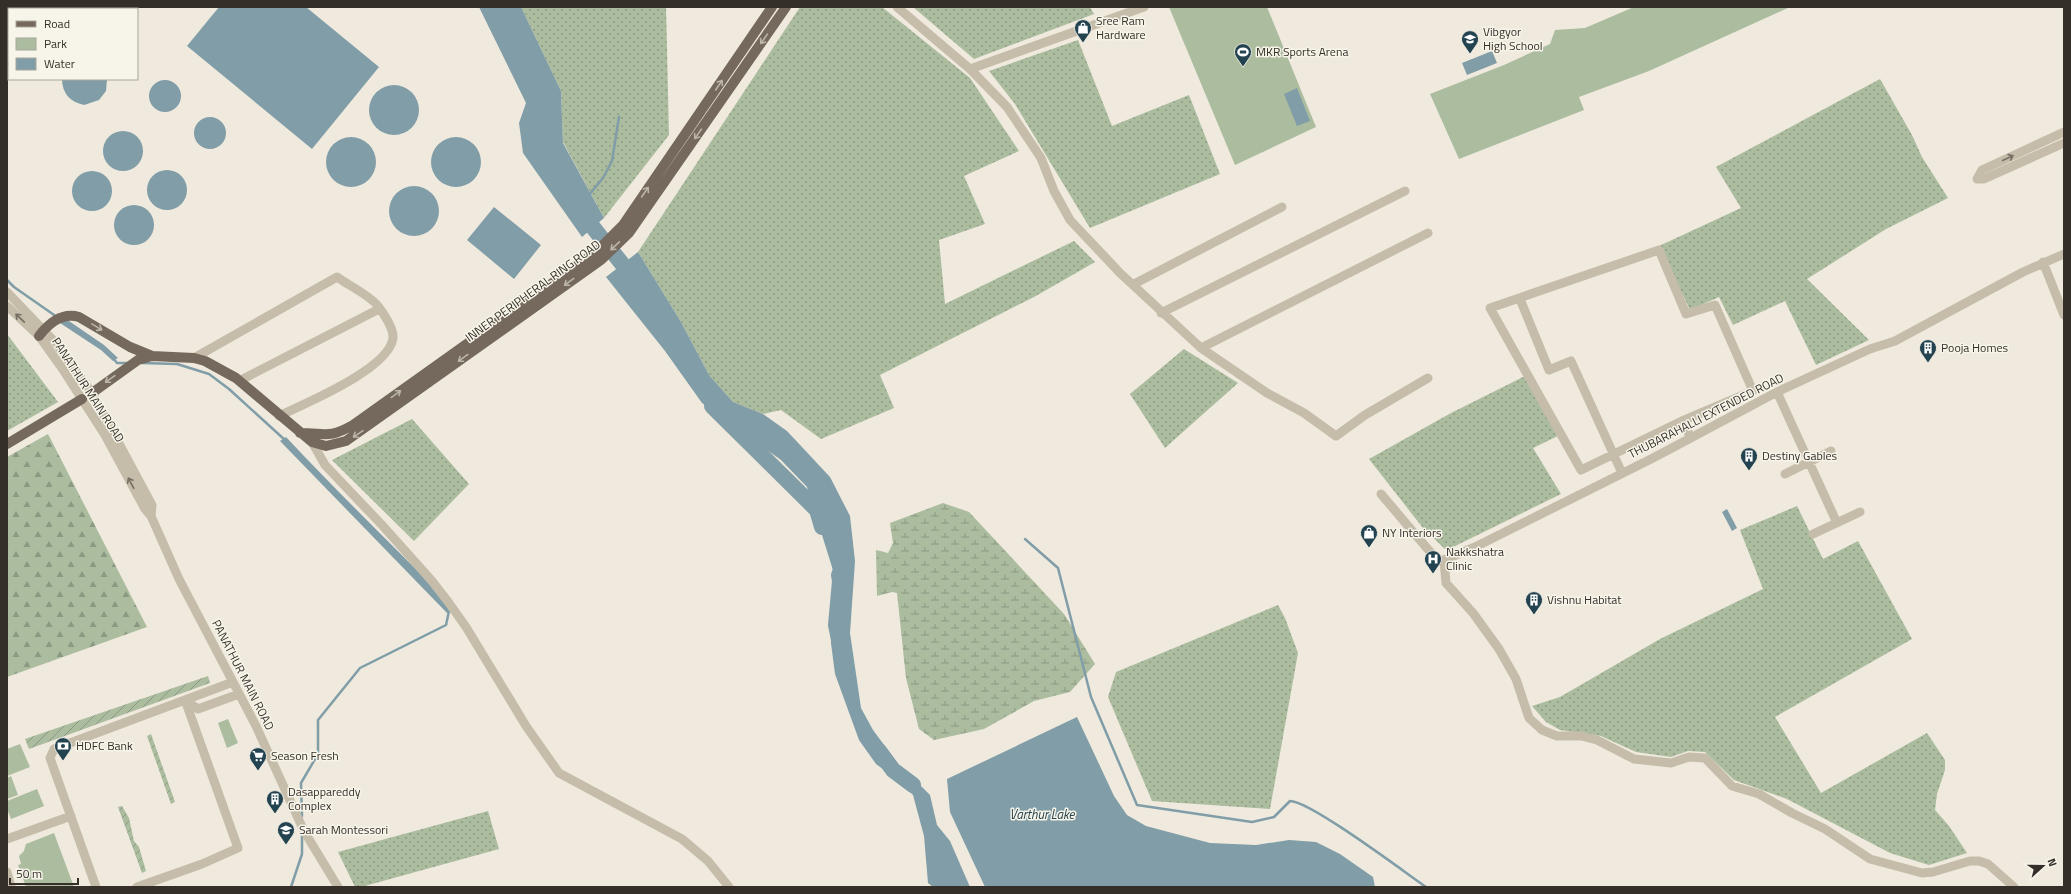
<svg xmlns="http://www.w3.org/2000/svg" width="2071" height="894" viewBox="0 0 2071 894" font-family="'Titillium Web',sans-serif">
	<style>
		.grass { fill: url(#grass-dots) }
		.forest { fill: url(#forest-firs) }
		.wetland { fill: url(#wetland-marsh) }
		.park { fill: #abbc9f }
		.garden { fill: url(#garden-furrows) }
		.water { fill: #809da8 }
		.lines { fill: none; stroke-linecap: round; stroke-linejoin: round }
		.stream { stroke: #809da8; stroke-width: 2.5 }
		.river { stroke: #809da8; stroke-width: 16 }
		.minor { stroke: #c5bdaa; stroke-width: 9 }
		.major { stroke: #74695c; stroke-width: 10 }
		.oneway { stroke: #bcb5aa }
		.oneway2 { stroke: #756f63 }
		.labels { text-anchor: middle; stroke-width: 3; stroke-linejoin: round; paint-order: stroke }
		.poi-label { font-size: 12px; fill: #342f29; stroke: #f7f4e9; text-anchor: start }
		.street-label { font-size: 12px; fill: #342f29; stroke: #f7f4e9 }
		.water-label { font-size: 13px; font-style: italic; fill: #244350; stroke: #f7f4e9 }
	</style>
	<defs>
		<pattern id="grass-dots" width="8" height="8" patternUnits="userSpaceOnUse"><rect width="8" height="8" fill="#abbc9f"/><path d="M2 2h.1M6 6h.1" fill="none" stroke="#8c9982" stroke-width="1.8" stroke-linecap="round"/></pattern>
		<pattern id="forest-firs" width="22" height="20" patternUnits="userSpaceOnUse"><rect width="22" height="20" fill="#abbc9f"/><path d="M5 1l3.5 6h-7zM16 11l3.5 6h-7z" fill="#8c9982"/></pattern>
		<pattern id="wetland-marsh" width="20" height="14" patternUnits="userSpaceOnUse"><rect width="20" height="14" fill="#abbc9f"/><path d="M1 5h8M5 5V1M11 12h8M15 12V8" fill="none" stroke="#8c9982"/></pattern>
		<pattern id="garden-furrows" width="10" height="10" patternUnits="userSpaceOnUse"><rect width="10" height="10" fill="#abbc9f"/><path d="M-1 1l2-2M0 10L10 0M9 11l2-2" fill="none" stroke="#8c9982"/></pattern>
	</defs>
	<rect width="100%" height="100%" fill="#efeadd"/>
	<!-- grass -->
	<path class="grass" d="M521,7H666L669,135L604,218L563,142L561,91Z
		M800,7H882L970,78L1019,151L964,176L985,224L939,240L945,304L1074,241L1095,262L1034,297L880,375L894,408L821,439L781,410L763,414L733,402L709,375L681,322L638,252Z
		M913,7H1090L1094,14L974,59Z
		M1078,40L1112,126L1189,95L1220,174L1090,228L1015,104L989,71Z
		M1880,79L1912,135L1922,157L1948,198L1886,229L1807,279L1869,340L1816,365L1785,301L1733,325L1719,297L1690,310L1659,246L1741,208L1716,167Z
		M7,334L58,402L7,431Z
		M1184,349L1238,383L1165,448L1130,394Z
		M1527,375L1562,434L1533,448L1561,494L1449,549H1445L1423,528L1369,459L1451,413Z
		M412,419L469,484L414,541L332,460Z
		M1797,506L1823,559L1858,541L1912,639L1775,717L1821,793L1927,733L1945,760V770L1937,794L1935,810L1949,826L1967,853L1929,865L1890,853L1787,799L1734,780L1705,752L1688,751L1671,757L1636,752L1601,736L1560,730L1546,722L1532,706L1560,697L1660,639L1763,589L1740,530Z
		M1278,605L1285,618L1298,653L1270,809L1152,801L1108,697L1116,672Z
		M488,811L499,849L361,887H355L338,852Z"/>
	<!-- forest -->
	<path class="forest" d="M48,434L147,627L7,677V457Z"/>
	<!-- wetland -->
	<path class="wetland" d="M943,503L969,512L1064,614L1095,664L1070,692L1034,701L984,729L934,740L919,729L906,678L897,593L892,592L877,596L876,550L888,553L893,543L890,523Z"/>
	<!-- park -->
	<path class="park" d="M1169,7H1267L1316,127L1235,165Z
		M1634,7H1790L1649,71L1579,97L1584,110L1459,159L1430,94L1504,65L1550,44L1555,30L1585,28Z
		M228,719L238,743L227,748L218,723Z
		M20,744L30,767L7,776V749Z
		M11,776L18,795L7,799V778Z
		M37,789L44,806L11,819L7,809V801Z
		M54,833L74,887H26L18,865L21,864L19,856L24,851L26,844Z"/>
	<!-- garden -->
	<path class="garden" d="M208,676L210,683L29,749L25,739Z
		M151,734L175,802L171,804L147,736Z
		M122,806L129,818L134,841L139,847L146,871L142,873L118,807Z"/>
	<!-- water -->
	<path class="water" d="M219,7H306L379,67L312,149L187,46Z
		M479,7H521L561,91L563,143L604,218L582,237L523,153L519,123L526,103Z
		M1492,51L1497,63L1467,75L1462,63Z
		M62,79H107L106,91L99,100L84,105C70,102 62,93 62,79Z
		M149 96a16 16 0 1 1 32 0a16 16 0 1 1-32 0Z
		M369 110a25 25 0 1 1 50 0a25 25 0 1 1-50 0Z
		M1297,88L1310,121L1297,126L1284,94Z
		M194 133a16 16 0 1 1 32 0a16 16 0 1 1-32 0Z
		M103 151a20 20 0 1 1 40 0a20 20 0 1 1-40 0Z
		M326 162a25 25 0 1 1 50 0a25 25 0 1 1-50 0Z
		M431 162a25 25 0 1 1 50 0a25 25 0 1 1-50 0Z
		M147 190a20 20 0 1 1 40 0a20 20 0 1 1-40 0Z
		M72 191a20 20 0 1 1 40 0a20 20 0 1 1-40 0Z
		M389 211a25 25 0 1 1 50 0a25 25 0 1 1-50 0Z
		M114 225a20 20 0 1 1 40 0a20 20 0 1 1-40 0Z
		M494,207L541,245L514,279L467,240Z
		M638,252L681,322L709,375L733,402L763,414L787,431L830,477L850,516L855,561L850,633L861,708L873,730L899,765L887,772L876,764L859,740L835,674L831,643L840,604L832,567L807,487L781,460L702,403L665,351L606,277Z
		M66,319L104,345L118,358L113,361L101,350L60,323Z
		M286,437C341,496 399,551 455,609L447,613L280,441Z
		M1727,509L1737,528L1732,531L1722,512Z
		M1077,717L1114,796L1127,815L1146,826L1210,843L1256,845L1289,840L1316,842L1340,854L1373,877L1375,887H985L950,812L947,779Z
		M904,769L930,795L937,825L950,841L970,887H933L928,883L924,836L913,795L892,774Z"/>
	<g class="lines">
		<!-- stream -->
		<path class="stream" d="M589,195L603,178L612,161L619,117
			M7,280L14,287L57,317
			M113,358L117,363H127
			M142,363L177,364L209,374L229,389L285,440
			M1025,539L1058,568L1091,697L1137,805L1252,822L1274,817L1290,801C1310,801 1403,871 1426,887
			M302,816L301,783L318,754V720L360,668L446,625L449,611
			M291,887L302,854V833"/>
		<!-- river -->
		<path class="river" d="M580,211L623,265L633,282
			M712,406L817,510L822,527
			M839,575L840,581L836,625L840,645
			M879,751L893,770L913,785"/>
		<!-- minor -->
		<path class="minor" d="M897,7L970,69L1007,107L1041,158L1054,191L1070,220L1120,273L1201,348L1267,393L1304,413L1336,436L1365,415L1428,378
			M970,69L1144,7
			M2064,132L1982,170L1977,179H1984L2064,143
			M1659,250L1686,314L1715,305L1753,391L1682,421L1581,470L1490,308Z
			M2043,262L2064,315
			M1134,284L1282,207
			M7,292L55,342L92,393L152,505L151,516
			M1520,299L1549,370L1571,361L1622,473
			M7,306L39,336L62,368L105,435L145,509L151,516L179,579L256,726L304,831L338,887
			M1161,313L1405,191
			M1201,348L1428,233
			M194,358L337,277C348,285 369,295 377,305C383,312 394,329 393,338C389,369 306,403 279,416
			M239,381L379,309
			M1777,392L1837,523
			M1682,421L1691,438
			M312,442L325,465L382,525L432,581L449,603L466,627L526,726L559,773L682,839L708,861L729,887
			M1785,474L1831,451
			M1381,494L1437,560H1444L1475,547L1655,457L1777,392L1870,349L1895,341L2023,272L2064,254
			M1813,534L1860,512
			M1444,560L1446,583L1473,613L1499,649L1516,679L1529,718L1542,730L1557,736H1581L1597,740L1634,759L1671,763L1689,757L1705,758L1732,786L1759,794L1792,813L1825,829L1870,859L1922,873L1933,872L1970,861H1979L1988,864L2014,887
			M185,700L198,709L239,694
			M7,839L71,816
			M7,872L11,887
			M96,887L50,758L54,749L233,682
			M137,887L202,864L238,848L185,700"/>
		<!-- major -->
		<path class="major" d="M39,336C49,323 62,312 79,317L130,347L152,356
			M92,393L138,360L152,356L194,358L205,361L236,378L312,442L326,446L346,441L601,260L629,233L786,7
			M300,433C326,433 328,439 353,425L596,252L623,225L772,7
			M7,444L82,399"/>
	</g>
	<!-- one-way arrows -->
	<defs><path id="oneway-shaft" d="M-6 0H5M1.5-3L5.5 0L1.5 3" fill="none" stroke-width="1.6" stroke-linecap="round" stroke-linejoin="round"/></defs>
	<g class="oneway">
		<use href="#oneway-shaft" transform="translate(764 39) rotate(125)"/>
		<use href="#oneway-shaft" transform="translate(719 85) rotate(-56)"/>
		<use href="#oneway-shaft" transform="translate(698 134) rotate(125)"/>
		<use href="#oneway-shaft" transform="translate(645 192) rotate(-56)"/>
		<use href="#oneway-shaft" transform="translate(615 246) rotate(137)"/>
		<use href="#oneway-shaft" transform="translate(569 282) rotate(144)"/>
		<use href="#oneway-shaft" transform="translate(97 327) rotate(31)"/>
		<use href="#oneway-shaft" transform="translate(463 358) rotate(144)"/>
		<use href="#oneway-shaft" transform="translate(110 379) rotate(145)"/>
		<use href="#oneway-shaft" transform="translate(396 394) rotate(-36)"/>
		<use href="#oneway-shaft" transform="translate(358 434) rotate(146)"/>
	</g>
	<g class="oneway2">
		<use href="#oneway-shaft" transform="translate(2008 158) rotate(-25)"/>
		<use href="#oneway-shaft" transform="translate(20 318) rotate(-137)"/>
		<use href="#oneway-shaft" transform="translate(131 483) rotate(-118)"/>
	</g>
	<!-- icons -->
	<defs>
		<g id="shop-pin" transform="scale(0.9)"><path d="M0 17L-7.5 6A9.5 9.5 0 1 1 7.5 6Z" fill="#244350" stroke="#f7f4e9"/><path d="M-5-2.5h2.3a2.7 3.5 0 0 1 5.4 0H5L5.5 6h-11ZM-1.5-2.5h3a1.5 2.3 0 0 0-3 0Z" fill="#fff"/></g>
		<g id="school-pin" transform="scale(0.9)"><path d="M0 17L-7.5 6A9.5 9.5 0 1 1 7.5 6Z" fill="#244350" stroke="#f7f4e9"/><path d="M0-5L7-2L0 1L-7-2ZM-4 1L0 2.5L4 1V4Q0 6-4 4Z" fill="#fff"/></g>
		<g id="stadium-pin" transform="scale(0.9)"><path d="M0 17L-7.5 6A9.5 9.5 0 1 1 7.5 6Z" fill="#244350" stroke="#f7f4e9"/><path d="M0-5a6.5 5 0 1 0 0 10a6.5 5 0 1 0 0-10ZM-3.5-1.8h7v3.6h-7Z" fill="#fff"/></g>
		<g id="building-pin" transform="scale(0.9)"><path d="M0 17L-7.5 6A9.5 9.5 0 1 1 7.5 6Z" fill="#244350" stroke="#f7f4e9"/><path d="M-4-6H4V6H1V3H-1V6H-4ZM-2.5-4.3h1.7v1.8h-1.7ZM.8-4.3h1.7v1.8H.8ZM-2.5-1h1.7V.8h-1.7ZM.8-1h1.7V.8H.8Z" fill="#fff"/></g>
		<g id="hospital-pin" transform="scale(0.9)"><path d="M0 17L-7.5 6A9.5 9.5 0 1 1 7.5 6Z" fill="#244350" stroke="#f7f4e9"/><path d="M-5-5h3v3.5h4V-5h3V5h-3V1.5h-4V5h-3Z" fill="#fff"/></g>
		<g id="bank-pin" transform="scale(0.9)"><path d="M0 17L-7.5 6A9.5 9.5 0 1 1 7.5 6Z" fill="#244350" stroke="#f7f4e9"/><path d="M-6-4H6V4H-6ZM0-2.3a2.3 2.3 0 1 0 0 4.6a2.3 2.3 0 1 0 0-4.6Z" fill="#fff"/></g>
		<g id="supermarket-pin" transform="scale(0.9)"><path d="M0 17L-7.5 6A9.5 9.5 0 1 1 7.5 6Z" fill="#244350" stroke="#f7f4e9"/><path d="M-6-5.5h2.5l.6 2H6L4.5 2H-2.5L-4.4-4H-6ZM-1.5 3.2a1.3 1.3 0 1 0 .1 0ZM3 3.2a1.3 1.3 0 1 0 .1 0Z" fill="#fff"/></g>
	</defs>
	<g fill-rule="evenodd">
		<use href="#shop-pin" x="1083" y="28"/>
		<use href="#school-pin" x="1470" y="39"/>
		<use href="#stadium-pin" x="1243" y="52"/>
		<use href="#building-pin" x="1928" y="348"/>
		<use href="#building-pin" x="1749" y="456"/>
		<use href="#shop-pin" x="1369" y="533"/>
		<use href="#hospital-pin" x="1433" y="559"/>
		<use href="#building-pin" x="1534" y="600"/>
		<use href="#bank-pin" x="63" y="746"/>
		<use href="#supermarket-pin" x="258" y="756"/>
		<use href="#building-pin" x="275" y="799"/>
		<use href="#school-pin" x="286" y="830"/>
	</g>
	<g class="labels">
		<!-- poi labels -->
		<g class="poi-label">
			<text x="1096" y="25">Sree Ram<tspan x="1096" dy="14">Hardware</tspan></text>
			<text x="1483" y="36">Vibgyor<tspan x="1483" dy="14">High School</tspan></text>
			<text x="1256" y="56">MKR Sports Arena</text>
			<text x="1941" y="352">Pooja Homes</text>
			<text x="1762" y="460">Destiny Gables</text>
			<text x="1382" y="537">NY Interiors</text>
			<text x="1446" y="556">Nakkshatra<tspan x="1446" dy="14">Clinic</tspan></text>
			<text x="1547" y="604">Vishnu Habitat</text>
			<text x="76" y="750">HDFC Bank</text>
			<text x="271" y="760">Season Fresh</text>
			<text x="288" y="796">Dasappareddy<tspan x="288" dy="14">Complex</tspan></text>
			<text x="299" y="834">Sarah Montessori</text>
		</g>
		<!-- street labels -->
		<g class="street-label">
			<text transform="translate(533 291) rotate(-36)" y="4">INNER PERIPHERAL RING ROAD</text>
			<text transform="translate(88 390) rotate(57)" y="4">PANATHUR MAIN ROAD</text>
			<text transform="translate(1706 416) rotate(-27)" y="4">THUBARAHALLI EXTENDED ROAD</text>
			<text transform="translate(243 675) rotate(63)" y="4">PANATHUR MAIN ROAD</text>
		</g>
		<!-- water labels -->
		<g class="water-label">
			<text x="1042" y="819">Varthur Lake</text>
		</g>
	</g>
	<!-- border -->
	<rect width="2071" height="894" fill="none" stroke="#342f29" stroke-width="16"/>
	<!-- legend -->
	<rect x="8" y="8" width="130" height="72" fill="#f7f4e9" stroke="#a9a59c"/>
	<rect x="16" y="21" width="20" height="6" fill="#74695c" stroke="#a9a59c"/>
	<text x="44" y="28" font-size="12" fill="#342f29">Road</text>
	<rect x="16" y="38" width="20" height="12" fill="#abbc9f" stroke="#a9a59c"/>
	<text x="44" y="48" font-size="12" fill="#342f29">Park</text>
	<rect x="16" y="58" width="20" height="12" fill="#809da8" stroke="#a9a59c"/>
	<text x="44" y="68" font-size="12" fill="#342f29">Water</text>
	<!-- north arrow -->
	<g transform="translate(2043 866) rotate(69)" stroke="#f7f4e9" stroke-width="3" paint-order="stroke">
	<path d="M0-3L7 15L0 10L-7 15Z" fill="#342f29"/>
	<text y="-6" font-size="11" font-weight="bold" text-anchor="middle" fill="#342f29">N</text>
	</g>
	<!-- scale -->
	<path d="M10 878v6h68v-6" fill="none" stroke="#342f29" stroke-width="2"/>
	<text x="16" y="878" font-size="12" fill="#342f29" stroke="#f7f4e9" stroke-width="3" paint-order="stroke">50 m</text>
</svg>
